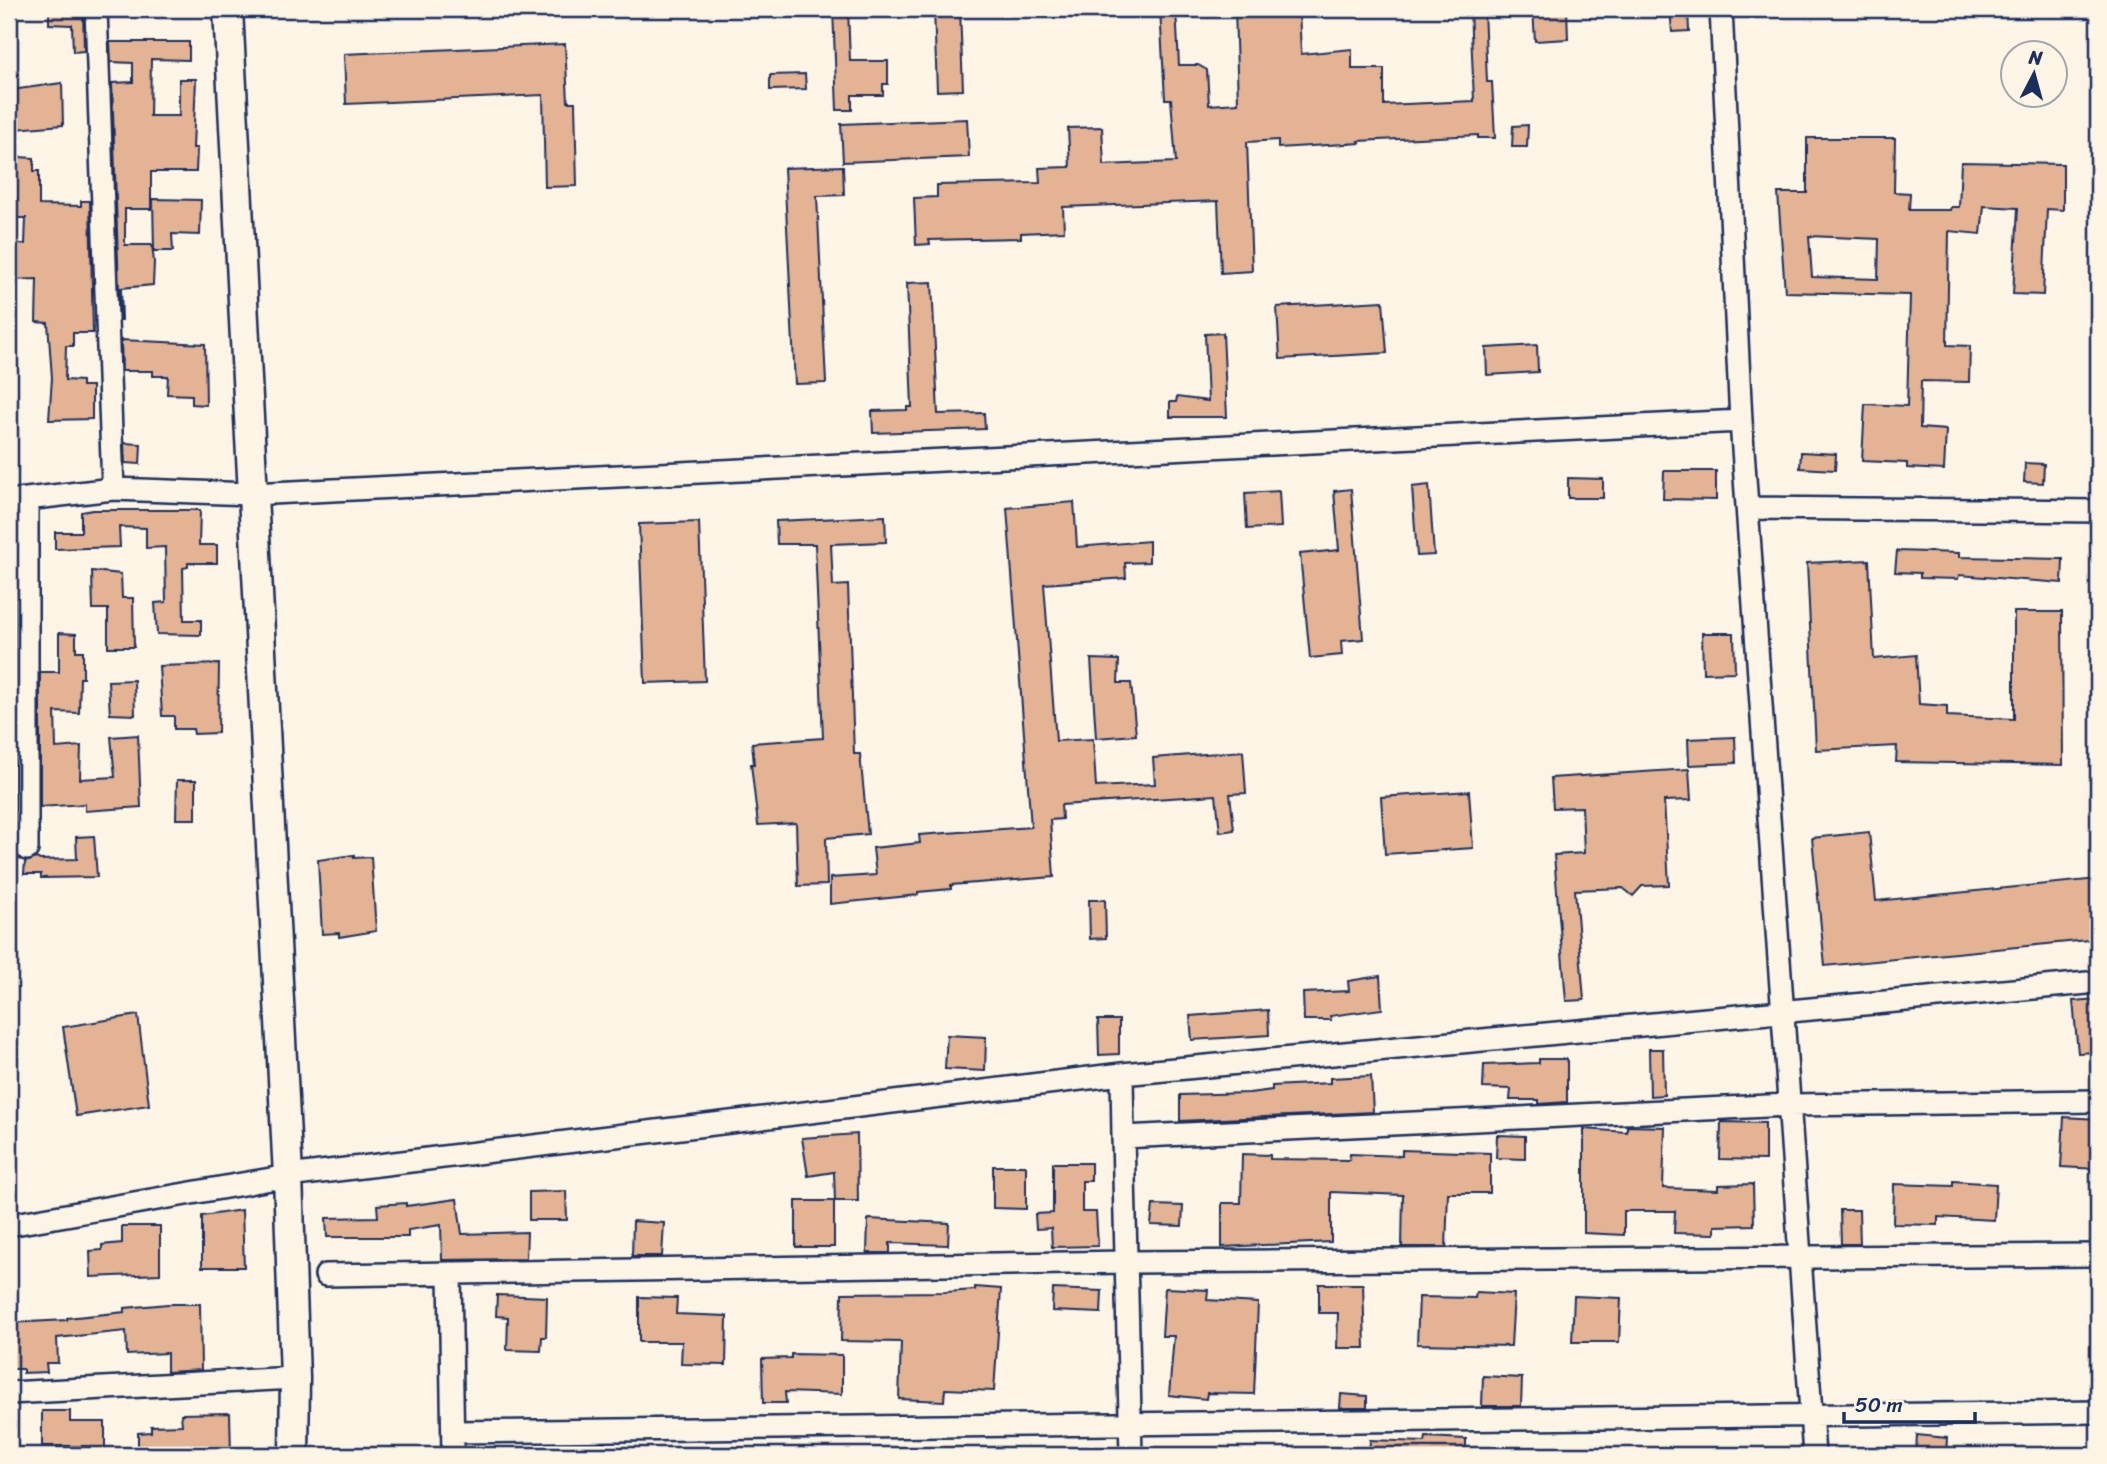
<svg xmlns="http://www.w3.org/2000/svg" width="2107" height="1464" viewBox="0 0 2107 1464" font-family="Sriracha,sans-serif">
	<style>
		.building { fill: #e3b394; stroke: #1b2f5e; stroke-width: 2; fill-rule: evenodd }
		.lines { fill: none; stroke-linecap: round; stroke-linejoin: round }
		.street-casing { stroke: #1b2f5e; stroke-width: 26 }
		.secondary-casing { stroke: #1b2f5e; stroke-width: 33 }
		.street { stroke: #fcf5e5; stroke-width: 21 }
		.secondary { stroke: #fcf5e5; stroke-width: 28 }
	</style>
	<rect width="100%" height="100%" fill="#fcf5e5"/>
	<filter id="ink" filterUnits="userSpaceOnUse"><feTurbulence type="fractalNoise" baseFrequency=".0143" numOctaves="2"/><feDisplacementMap in="SourceGraphic" scale="14" xChannelSelector="R" yChannelSelector="G"/><feConvolveMatrix kernelMatrix="1 2 1 2 8 2 1 2 1" color-interpolation-filters="sRGB"/></filter>
	<g filter="url(#ink)">
		<!-- building -->
		<path class="building" d="M49,9H83L84,51L73,52L72,25L49,24Z
			M833,9H848L850,61H888V84H883V95H852V110H837Z
			M934,9H960L963,90L937,91Z
			M1160,9H1176L1179,65H1198L1207,70L1209,105L1238,103L1235,9H1299L1301,54L1352,49V69H1384V105L1474,101L1470,9H1484L1487,82H1492L1495,138H1478V135L1359,141L1360,143L1278,148V140L1247,142L1252,271L1221,273L1218,201L1063,207L1064,231L1021,233V238L929,240L930,244L916,245L914,198L937,197V185L1040,183L1039,168L1070,167L1068,128L1102,127L1104,165L1176,162L1171,99H1165Z
			M1533,9H1567L1568,39L1535,41Z
			M1670,9H1688L1689,31L1672,32Z
			M110,42H189V60L151,59L150,116H179V79H196L193,148H197L196,172H151V209H125V245H152L154,262L153,285L121,288L122,320H120L112,83L133,82V63L111,62Z
			M565,44L568,102H575L577,186L545,187L543,95L346,104L344,54Z
			M805,74L806,89L770,90V75Z
			M62,83L63,125L15,129L11,90Z
			M967,119L969,157L843,162L841,124Z
			M1528,125L1527,147H1512L1513,126Z
			M1807,138H1895L1894,192L1910,193L1909,210H1950L1951,207H1959L1961,162L2063,164V210L2047,209L2043,295L2013,294L2018,208L1984,206L1981,234L1949,231L1947,345L1970,346L1969,382L1921,381L1920,428L1946,430L1944,470L1907,468V463L1862,461L1865,404L1907,406L1910,295L1785,292L1778,193H1807ZM1809,236L1879,239L1878,279L1812,277Z
			M18,157L34,158V171H39V205L81,206V201H90L93,333H73V346H66L65,380L82,381V386H92V419L49,420L52,378L48,323L36,322L37,279L10,280L9,244H25L26,218H13V171H18Z
			M843,166L844,195L817,196L826,383L795,384L784,168Z
			M153,199L201,200L200,235L172,234L173,251H154Z
			M932,282L938,414L984,413L985,429L873,433L872,411L907,410V407H912L907,283Z
			M1383,301L1387,353L1280,359L1277,307Z
			M1223,333L1227,417H1170V402H1176L1177,397L1208,401L1205,334Z
			M121,340L205,344L206,405L192,404V395L167,394L168,376H153V371H122Z
			M1537,345L1538,372L1487,375L1486,348Z
			M124,443L141,444L140,464L125,463Z
			M1801,452L1836,454L1835,470L1800,468Z
			M2025,463L2044,464L2043,483L2024,482Z
			M1664,471H1716V500L1663,499Z
			M1568,478L1603,479V498H1568Z
			M1429,485L1434,555L1417,556L1412,487Z
			M1351,489L1363,639L1341,641L1342,655L1310,658L1300,554L1339,550L1334,491Z
			M1279,491L1281,527L1247,529L1245,493Z
			M1074,502L1077,547L1149,541V562L1125,563L1126,578L1044,584L1056,741L1093,739L1096,787L1155,784L1153,758L1243,751L1246,793L1230,794L1234,830L1220,832L1216,795L1061,805L1062,819L1050,820L1054,877L951,885V889L918,892V895L830,904V878L876,875L873,848L920,843L919,835L1031,827L1007,508Z
			M93,510H200L199,545H217V563H188V567L183,568L184,620H201V635L157,634L155,603L166,602L165,547L146,548V528L119,527L120,547L55,549V532H81V512Z
			M885,516L886,542L831,544L833,586L848,585L854,754H860L868,834L826,838L827,885L798,886L796,823L758,825L751,764H754L752,743L823,738L815,544H777L776,521Z
			M699,522L705,681L645,683L639,524Z
			M1897,551L1959,553V557L2063,559L2062,583L1959,575L1958,579L1920,578V573L1895,572Z
			M1869,560L1874,659L1916,655L1919,704L1947,706V716L2014,719V612H2062L2063,765L1896,762L1897,746L1816,750L1807,563Z
			M92,571L121,574L122,598H133L134,647H108V609H93Z
			M59,633L76,634V651H83V678H80L79,713L55,712L56,748L81,746L80,779L115,777L111,737L138,735L141,807L85,811V804L40,807V672H59Z
			M1702,633H1734L1735,672L1703,673Z
			M1091,659L1119,660L1118,683H1131L1136,735L1096,738Z
			M219,664L218,733L194,734L193,729H174V716H162L159,666Z
			M134,680L135,715L110,714L108,681Z
			M1735,737L1736,763L1689,765L1688,739Z
			M1689,769L1691,800L1664,801L1669,885L1642,886L1633,896L1623,888L1575,890L1584,1000L1566,1001L1554,855L1584,853L1582,807L1553,808L1551,778Z
			M177,780H196V819H176Z
			M1469,791L1473,848L1385,854L1381,797Z
			M1869,832L1876,901L2098,879V939L1825,966L1812,838Z
			M94,836L97,877L41,878V874H24L25,862L36,858L40,860L77,859L76,837Z
			M354,855V858L371,857L376,931L339,937V933L322,934L318,860Z
			M1089,900H1105L1106,938L1090,939Z
			M1380,976L1382,1009L1330,1016L1331,1020H1304L1303,993L1349,991L1348,981Z
			M2098,999V1052L2078,1053L2073,1001Z
			M1268,1010L1269,1035L1192,1040L1190,1016Z
			M138,1015L149,1105L76,1116L63,1027Z
			M1098,1020H1119V1054L1099,1055Z
			M947,1035L986,1037L985,1071L945,1069Z
			M1649,1049H1663L1664,1095L1650,1096Z
			M1539,1059H1567V1102L1539,1104V1100H1510L1511,1089L1483,1088L1484,1065L1539,1063Z
			M1371,1076L1373,1112L1180,1121V1095L1249,1093L1272,1090V1086L1330,1083V1078Z
			M2064,1117L2098,1119V1169L2061,1167Z
			M1721,1122L1765,1123V1160L1720,1159Z
			M1627,1126L1665,1127L1663,1188L1718,1190V1185L1753,1184L1754,1225L1715,1226V1234L1674,1233L1675,1211H1624V1235L1584,1233V1129L1627,1132Z
			M857,1134L858,1201H835L834,1172L808,1176L802,1138Z
			M1497,1135L1525,1136V1159L1496,1158Z
			M1402,1150L1490,1153V1193H1448L1446,1247H1402L1403,1195L1331,1192V1242L1222,1247V1203H1241L1242,1154L1270,1155V1159L1349,1160L1350,1154L1402,1156Z
			M1053,1163H1091V1181H1082V1212H1096L1098,1246L1052,1247L1051,1228L1036,1229L1035,1214L1053,1213Z
			M993,1166H1026V1209L993,1208Z
			M1953,1181L1996,1184L1994,1220L1938,1217V1225L1893,1224L1894,1184L1953,1186Z
			M566,1191L567,1220H529V1192Z
			M457,1199L462,1234L527,1232L526,1259L442,1260L441,1225L408,1230V1237H327L326,1218L378,1217L377,1205L406,1203V1206Z
			M796,1201H834V1247H796Z
			M1153,1205L1183,1206L1182,1226L1151,1225Z
			M242,1210L244,1267H202V1216Z
			M1840,1210H1859L1860,1244H1841Z
			M868,1219L949,1223L948,1245L890,1243V1253H867Z
			M633,1221L664,1223L662,1256H632Z
			M122,1226H160V1274L91,1277L90,1251L102,1250V1245L122,1243Z
			M1319,1284H1363L1365,1348H1337L1338,1313H1319Z
			M975,1287L1001,1289L994,1391L945,1389L944,1401L899,1399L901,1342L841,1341L842,1293L946,1292L975,1290Z
			M1165,1288L1208,1290L1207,1300L1258,1303L1254,1394L1207,1393L1206,1399L1169,1395L1174,1336H1162Z
			M1053,1289L1102,1291L1101,1313L1052,1311Z
			M1476,1292L1514,1294L1511,1346L1417,1344L1419,1297L1475,1298Z
			M497,1295L547,1297L546,1337H542L541,1351L507,1350L508,1317L496,1316Z
			M1574,1296L1621,1298L1619,1342H1572Z
			M639,1297L677,1298L676,1314L727,1316L726,1365L681,1364L682,1342H639Z
			M168,1304H200L201,1370L167,1372V1353L127,1355L126,1331L57,1338L58,1363H46L47,1372L23,1373V1369H9V1323L67,1320V1318L125,1312V1308Z
			M791,1354L842,1355V1394L785,1392L786,1403H763L762,1359L791,1358Z
			M1483,1376L1522,1378L1521,1406H1482Z
			M1341,1394L1367,1396V1408H1340Z
			M42,1411H70V1422H105V1455H89L90,1446H42Z
			M230,1413L231,1455H138V1433L151,1432V1426L182,1425L181,1414Z
			M1917,1435L1947,1438L1946,1455L1916,1452Z
			M1426,1437L1466,1439V1455H1369L1370,1440L1425,1442Z"/>
		<g class="lines">
			<!-- street casing -->
			<g class="street-casing">
				<path id="street" d="M96,9L113,489
					M1721,9L1741,421L1814,1455
					M9,501L113,489L251,494L1741,421
					M1748,508L2098,511
					M27,849V499
					M1122,1074L1123,1137
					M9,1225L288,1176L1122,1074L2098,982
					M450,1273L453,1455
					M326,1275L1126,1262L2098,1255
					M9,1393L295,1378
					M453,1432L2098,1412
					M1131,1455L1123,1137L1789,1105L2098,1101"/>
			</g>
			<!-- secondary casing -->
			<g class="secondary-casing">
				<path id="secondary" d="M228,9L288,1176L295,1378L294,1455"/>
			</g>
			<!-- street -->
			<use href="#street" class="street"/>
			<!-- secondary -->
			<use href="#secondary" class="secondary"/>
		</g>
	</g>
	<!-- margin -->
	<rect width="2107" height="1464" fill="none" stroke="#fcf5e5" stroke-width="35"/>
	<rect x="18" y="18" width="2072" height="1429" fill="none" stroke="#1b2f5e" stroke-width="2.5" filter="url(#ink)"/>
	<!-- north arrow -->
	<g transform="translate(2034 74) rotate(6)"><circle r="33" fill="#fcf5e5" stroke="#a2a6af" stroke-width="2"/>
	<path d="M0-5L12 26L0 18L-12 26Z" fill="#1b2f5e"/>
	<text y="-10" font-size="19" font-weight="bold" text-anchor="middle" fill="#1b2f5e">N</text>
	</g>
	<!-- scale -->
	<path d="M1844 1412v10h131v-10" fill="none" stroke="#1b2f5e" stroke-width="3.5"/>
	<text x="1855" y="1412" font-size="21" fill="#1b2f5e" stroke="#fcf5e5" stroke-width="5" paint-order="stroke">50 m</text>
</svg>
